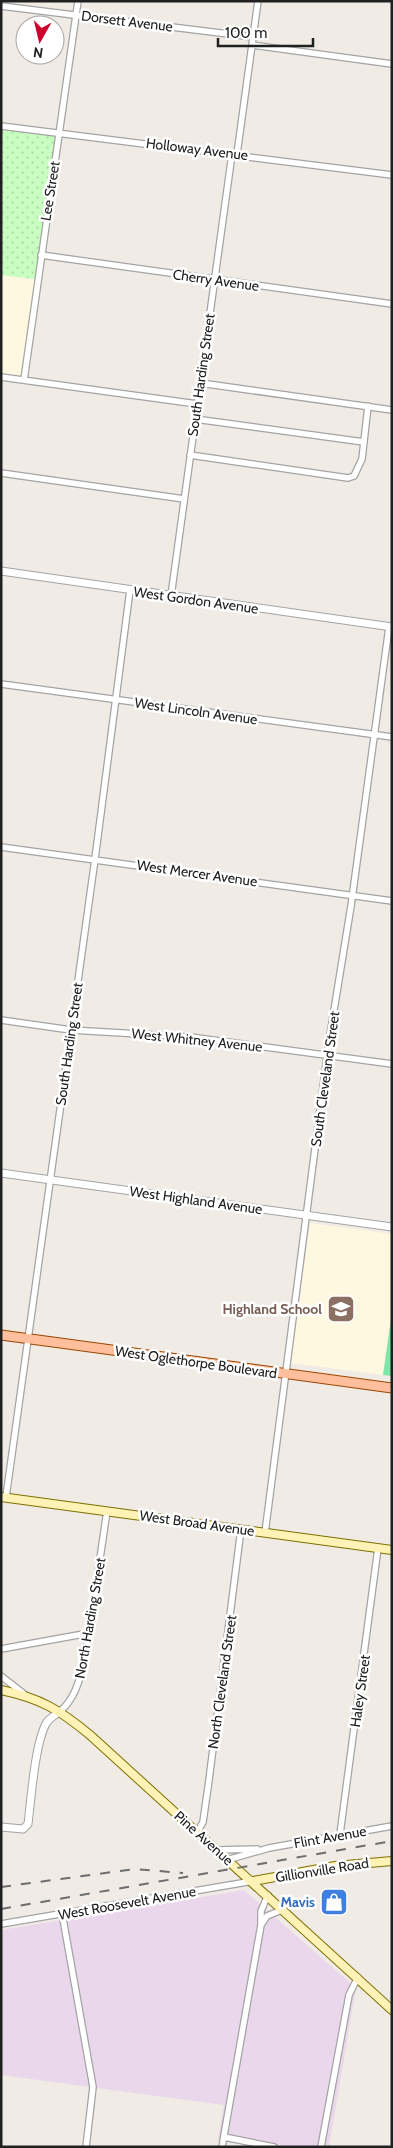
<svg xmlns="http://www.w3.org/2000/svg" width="393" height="2148" viewBox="0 0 393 2148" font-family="Cabin,sans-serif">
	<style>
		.industrial { fill: #ead7eb }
		.education { fill: #fff8e0 }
		.park { fill: url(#park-dots) }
		.pitch { fill: #7ee6a7 }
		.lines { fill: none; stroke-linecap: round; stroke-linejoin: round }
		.minor-casing { stroke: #a4a4a4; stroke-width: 8 }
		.tertiary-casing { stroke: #a4a4a4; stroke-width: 9 }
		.secondary-casing { stroke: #7d6f00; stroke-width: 10 }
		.primary-casing { stroke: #9b4600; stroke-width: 11 }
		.minor { stroke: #fff; stroke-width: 5.5 }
		.tertiary { stroke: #fff; stroke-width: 7 }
		.secondary { stroke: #fef2b6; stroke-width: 8 }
		.primary { stroke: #ffbf9c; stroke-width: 9 }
		.rail { stroke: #6e6e6e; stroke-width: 2; stroke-dasharray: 10 10; stroke-linecap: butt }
		.labels { text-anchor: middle; stroke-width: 5; stroke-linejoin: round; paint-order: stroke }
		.street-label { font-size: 14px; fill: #202020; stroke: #fff }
		.education-label { font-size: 14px; font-weight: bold; fill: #785e54; stroke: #fff; text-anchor: end }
		.shop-label { font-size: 14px; font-weight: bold; fill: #366cbe; stroke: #fff; text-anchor: end }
	</style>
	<defs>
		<pattern id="park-dots" width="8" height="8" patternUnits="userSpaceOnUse" patternTransform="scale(1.25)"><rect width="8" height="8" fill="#c8fec0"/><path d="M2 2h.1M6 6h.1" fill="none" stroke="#acd9a5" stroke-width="1.8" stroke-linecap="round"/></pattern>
	</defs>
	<rect width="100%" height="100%" fill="#f1ebe5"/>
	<!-- industrial -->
	<path class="industrial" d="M244,1890L356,1988L329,2147H256L218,2138L224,2105L1,2075V1930Z"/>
	<!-- education -->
	<path class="education" d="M1,275L35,279L20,378L1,376Z
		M310,1223L392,1234V1312L383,1375L291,1363Z"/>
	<!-- park -->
	<path class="park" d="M1,128L56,135L35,279L1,275Z"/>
	<!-- pitch -->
	<path class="pitch" d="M392,1312V1376L383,1375Z"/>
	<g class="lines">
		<!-- minor casing -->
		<g class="minor-casing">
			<path id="minor" d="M1,6L253,37
				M252,45L392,64
				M1,126L392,175
				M237,154L258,1
				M41,255L392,304
				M1,377L197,404
				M24,380L78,1
				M200,383L392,410
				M195,419L364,442
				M190,455L348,478L354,476L362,459L368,406
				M1,473L184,499
				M171,596L232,154
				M1,684L392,737
				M1,847L392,901
				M1,1020L71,1030L190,1037L392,1064
				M6,1497L95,859L130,590
				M265,1533L329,1041L351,906L389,627
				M1,1649L89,1633
				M1,1676L24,1694
				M59,1712C75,1700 80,1678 85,1660L107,1511
				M197,1833L203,1822L209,1780L241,1529
				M340,1834L378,1548
				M217,1850L257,1849
				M227,1860L269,1848L392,1826
				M62,1913L93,2087L86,2147
				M1,1924L253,1881
				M261,1925L267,1916L284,1909
				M224,2137L274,2147
				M222,2147L261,1925V1911L268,1895
				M321,2147L349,1995L358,1977"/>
		</g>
		<!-- tertiary casing -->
		<g class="tertiary-casing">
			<path id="tertiary" d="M1,571L392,627
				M1,1173L392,1227
				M1,1827L23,1829L28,1824C31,1800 35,1741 47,1722C50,1718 55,1715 59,1712"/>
		</g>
		<!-- secondary casing -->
		<g class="secondary-casing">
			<path id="secondary" d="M1,1497L392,1550
				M1,1690C40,1698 60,1710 90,1735L392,2010
				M253,1881L335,1866L392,1861"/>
		</g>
		<!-- primary casing -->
		<g class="primary-casing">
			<path id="primary" d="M1,1335L392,1388"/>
		</g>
		<!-- minor -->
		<use href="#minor" class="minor"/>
		<!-- tertiary -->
		<use href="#tertiary" class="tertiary"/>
		<!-- secondary -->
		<use href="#secondary" class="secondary"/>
		<!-- primary -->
		<use href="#primary" class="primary"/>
		<!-- rail -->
		<path class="rail" d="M1,1887L135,1869L183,1873
			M1,1909L392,1841"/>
	</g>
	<!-- icons -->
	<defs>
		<g id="school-square" transform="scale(1.4375)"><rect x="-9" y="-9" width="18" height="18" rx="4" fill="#8d6e63" stroke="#fff"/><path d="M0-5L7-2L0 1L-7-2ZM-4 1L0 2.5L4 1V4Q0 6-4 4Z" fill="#fff"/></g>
		<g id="shop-square" transform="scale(1.4375)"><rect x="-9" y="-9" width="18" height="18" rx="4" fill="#3f7fe0" stroke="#fff"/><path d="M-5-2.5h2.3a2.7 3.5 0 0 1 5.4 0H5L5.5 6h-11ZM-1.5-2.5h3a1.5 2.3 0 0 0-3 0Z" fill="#fff"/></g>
	</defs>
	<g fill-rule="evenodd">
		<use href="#school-square" x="341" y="1309"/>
		<use href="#shop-square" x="334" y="1902"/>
	</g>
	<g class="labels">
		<!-- street labels -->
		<g class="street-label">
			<text transform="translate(127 21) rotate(7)" y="5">Dorsett Avenue</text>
			<text transform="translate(197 149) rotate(7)" y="5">Holloway Avenue</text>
			<text transform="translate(50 191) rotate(-81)" y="5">Lee Street</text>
			<text transform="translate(216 280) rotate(8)" y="5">Cherry Avenue</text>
			<text transform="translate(201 375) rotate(-82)" y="5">South Harding Street</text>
			<text transform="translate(196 600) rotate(8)" y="5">West Gordon Avenue</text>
			<text transform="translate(196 711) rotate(8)" y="5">West Lincoln Avenue</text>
			<text transform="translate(197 873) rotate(8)" y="5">West Mercer Avenue</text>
			<text transform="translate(197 1040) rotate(6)" y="5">West Whitney Avenue</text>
			<text transform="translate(69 1044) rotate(-82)" y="5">South Harding Street</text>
			<text transform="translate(325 1079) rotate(-82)" y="5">South Cleveland Street</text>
			<text transform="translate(196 1200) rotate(8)" y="5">West Highland Avenue</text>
			<text transform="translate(196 1362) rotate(8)" y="5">West Oglethorpe Boulevard</text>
			<text transform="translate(197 1523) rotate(8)" y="5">West Broad Avenue</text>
			<text transform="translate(90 1618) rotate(-80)" y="5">North Harding Street</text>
			<text transform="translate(222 1682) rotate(-82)" y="5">North Cleveland Street</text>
			<text transform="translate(360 1691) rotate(-82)" y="5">Haley Street</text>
			<text transform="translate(330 1837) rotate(-10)" y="5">Flint Avenue</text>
			<text transform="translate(204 1838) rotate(42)" y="5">Pine Avenue</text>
			<text transform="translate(322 1870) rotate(-9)" y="5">Gillionville Road</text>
			<text transform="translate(127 1903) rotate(-10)" y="5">West Roosevelt Avenue</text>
		</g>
		<!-- education labels -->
		<g class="education-label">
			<text x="322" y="1314">Highland School</text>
		</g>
		<!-- shop labels -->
		<g class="shop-label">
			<text x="315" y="1907">Mavis</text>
		</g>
	</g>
	<!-- border -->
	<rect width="393" height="2148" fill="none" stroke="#202020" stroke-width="5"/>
	<!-- north arrow -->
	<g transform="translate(40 40) rotate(188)"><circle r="24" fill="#ffffff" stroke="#a6a6a6"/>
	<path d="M0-4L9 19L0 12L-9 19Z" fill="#cf002d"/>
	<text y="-8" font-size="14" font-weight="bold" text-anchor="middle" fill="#202020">N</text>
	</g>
	<!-- scale -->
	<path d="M218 38v8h95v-8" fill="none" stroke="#202020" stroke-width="2.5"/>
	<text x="225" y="38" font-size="15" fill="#202020" stroke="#ffffff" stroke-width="4" paint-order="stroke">100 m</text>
</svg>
